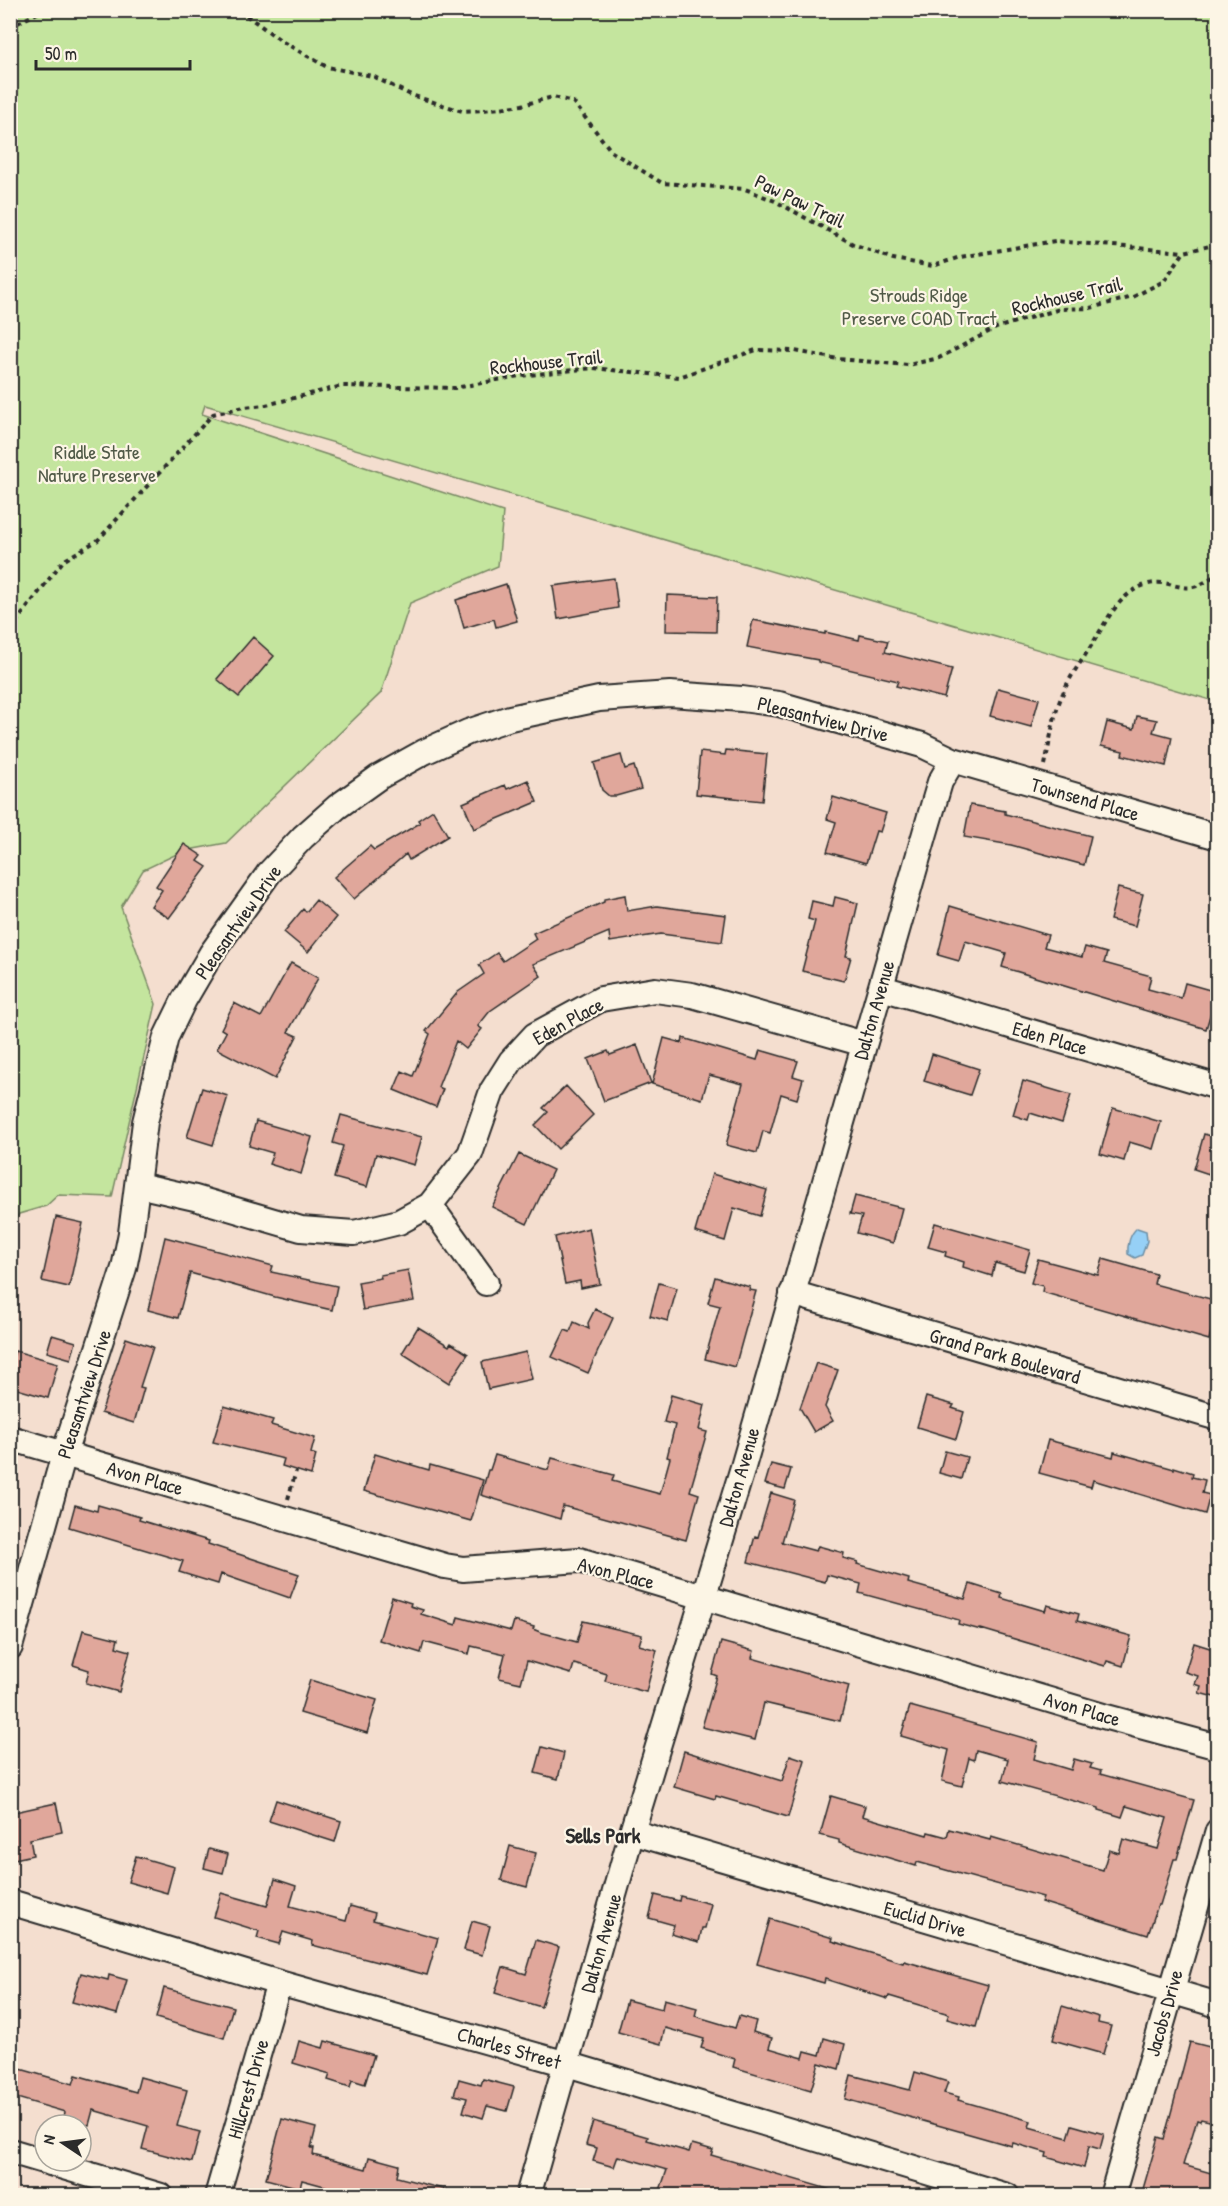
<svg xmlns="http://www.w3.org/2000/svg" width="1228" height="2206" viewBox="0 0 1228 2206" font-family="'Patrick Hand',sans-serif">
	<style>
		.green { fill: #c4e59e; stroke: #788864; stroke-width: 1.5 }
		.water { fill: #96d0f6; stroke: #6b8ea5; stroke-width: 1.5 }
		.building { fill: #e0a79b; stroke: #2b2b2b; stroke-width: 1.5 }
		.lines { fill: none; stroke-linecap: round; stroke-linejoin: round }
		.street-casing { stroke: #2b2b2b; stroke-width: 28 }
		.path { stroke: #2b2b2b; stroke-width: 4; stroke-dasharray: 4.5 4.5; stroke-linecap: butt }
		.street { stroke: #fcf5e5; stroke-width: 24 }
		.labels { text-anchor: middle; stroke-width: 4.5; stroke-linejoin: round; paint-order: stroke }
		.street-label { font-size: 20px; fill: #2b2b2b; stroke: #fcf5e5 }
		.park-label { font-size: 20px; fill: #515a48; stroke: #fcf5e5 }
		.neighbourhood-label { font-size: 21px; font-weight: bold; fill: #2b2b2b; stroke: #fcf5e5 }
	</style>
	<rect width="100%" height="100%" fill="#f4decf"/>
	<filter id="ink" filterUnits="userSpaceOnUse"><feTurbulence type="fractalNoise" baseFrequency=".0167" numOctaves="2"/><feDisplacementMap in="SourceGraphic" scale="12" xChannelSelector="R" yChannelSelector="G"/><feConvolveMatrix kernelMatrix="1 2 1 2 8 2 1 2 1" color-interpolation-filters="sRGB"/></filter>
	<g filter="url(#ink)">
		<!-- green -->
		<path class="green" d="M11,11H1217V702L205,405L202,414L503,512L498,566L410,603L381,693L226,843L183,851L143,870L121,907L156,1004L112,1197L58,1195L46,1206L19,1214L11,1227Z"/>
		<!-- water -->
		<path class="water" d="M1137,1228L1146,1231L1147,1241L1142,1255L1135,1258L1128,1254C1127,1245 1130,1234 1137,1228Z"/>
		<!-- building -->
		<path class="building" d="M614,578L618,608L558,619L553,586Z
			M506,584L517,621L496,627L494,619L464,628L456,600Z
			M667,595L717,597L716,632L666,631Z
			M753,620L825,634V632L859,640L860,635L888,641L885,652L952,669L944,698L896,686L898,681L818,662V660L747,647Z
			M253,637L274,656L239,697L217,679Z
			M998,688L1039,699L1031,727L990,716Z
			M1137,716L1157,720L1153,732L1172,737L1166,766L1122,755L1123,751L1101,746L1107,722L1134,729Z
			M726,750L767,754L762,801L696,794L700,752L725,755Z
			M621,755L625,769L634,766L641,789L616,796H609L602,790L594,763Z
			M528,780L537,802L474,829L463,803L505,785L507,789Z
			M833,797L886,813L880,832L876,831L866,863L827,852L836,822L827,819Z
			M970,805L1005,811V814L1091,836L1084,865L1011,845L964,837Z
			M433,810L448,836L409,860L406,854L354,899L334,877L370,846L374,850L420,823L418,820Z
			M184,844L202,856L198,861L207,867L169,918L151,906L162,890L156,886Z
			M1118,888L1143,894L1135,926L1110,920Z
			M625,895L627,911L657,906L726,915L722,942L661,934L610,942L609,932L533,964L541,976L490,1011L478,1026L482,1029L466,1049L456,1041L438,1087L443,1089L436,1107L394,1090L402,1071L413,1076L430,1034L426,1031L458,992L484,974L479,965L497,953L503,961L536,939L533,933L604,902V899Z
			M835,897L858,903L846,956L851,957L844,981L802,971L815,921L808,919L812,901L833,906Z
			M316,900L336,917L308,952L284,932L303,909L306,912Z
			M950,906L1048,935L1044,947L1082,957L1085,947L1107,953L1104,963L1151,976L1148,989L1181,998L1185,983L1217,992L1206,1029L1002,967L1006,953L965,941L959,961L938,955Z
			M291,963L318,978L288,1032L297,1036L275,1079L217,1049L226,1032L221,1029L234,1003L261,1017Z
			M664,1038L682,1043L683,1038L757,1060L760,1050L798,1061L793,1076L803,1079L797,1099L781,1094L770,1133L763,1131L757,1153L726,1145L743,1084L709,1075L702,1099L652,1084Z
			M637,1045L651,1083L604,1101L588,1059L608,1051L610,1055Z
			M932,1054L979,1069L970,1095L924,1081Z
			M1023,1081L1071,1095L1062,1123L1030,1113L1028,1120L1013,1115Z
			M566,1086L593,1115L558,1149L535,1125L548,1112L543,1108Z
			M202,1088L228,1096L213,1145L187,1137Z
			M1113,1108L1161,1122L1153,1149L1129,1142L1124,1161L1100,1154Z
			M341,1115L422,1137L414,1165L376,1154L367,1187L334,1178L343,1146L333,1143Z
			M256,1121L312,1137L301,1174L269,1164L273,1153L249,1146Z
			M1204,1134L1218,1138V1168L1211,1166L1209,1174L1194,1169Z
			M519,1154L553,1170L527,1224L492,1207Z
			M712,1174L767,1190L760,1216L734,1208L725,1241L695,1232Z
			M855,1196L902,1208L893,1243L857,1233L862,1216L850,1214Z
			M56,1217L83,1223L69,1287L42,1281Z
			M935,1223L1030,1250L1024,1271L995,1263L992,1276L963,1267L964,1262L945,1256L946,1252L928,1247Z
			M589,1228L600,1284L581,1288L580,1281L565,1284L555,1237Z
			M165,1237L273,1266L271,1272L337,1286L332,1310L275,1297L190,1273L178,1318L148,1310Z
			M1038,1259L1098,1275L1103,1259L1156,1274L1154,1284L1218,1301L1209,1340L1042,1292L1043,1286L1031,1283Z
			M408,1270L414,1301L363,1310L358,1282L381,1278L380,1275Z
			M715,1277L750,1287L749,1290L756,1291L735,1367L705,1359L720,1306L708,1303Z
			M659,1283L677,1288L668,1321L650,1316Z
			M595,1309L613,1318L588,1373L552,1357L565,1330L570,1332L574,1322L589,1329L588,1323Z
			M418,1327L449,1346L451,1343L468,1354L449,1383L402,1353Z
			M52,1335L76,1342L71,1359L47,1352Z
			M126,1338L153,1347L140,1387L144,1388L134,1423L101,1413Z
			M15,1351L58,1363L48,1398L10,1387V1367Z
			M526,1352L532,1379L488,1389L482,1362Z
			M816,1363L838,1370L825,1407L833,1421L814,1432L800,1408Z
			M671,1395L705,1405L699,1430L707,1432L690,1491L699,1494L686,1540L563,1506L560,1519L481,1495L488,1470H490L495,1455L548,1470L552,1458L614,1475L612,1481L660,1494L670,1458L667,1457L675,1425L664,1422Z
			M926,1397L954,1405L952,1408L964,1412L956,1439L917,1427Z
			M224,1406L273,1420L271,1425L315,1438L311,1453L316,1455L311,1475L282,1466L284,1459L213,1442Z
			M1048,1440L1113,1457L1114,1452L1174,1469V1467L1193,1473L1192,1477L1205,1480L1202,1493L1210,1495L1205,1514L1093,1480L1091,1487L1039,1473Z
			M945,1451L967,1457L961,1479L939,1473Z
			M375,1454L429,1470L430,1465L483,1480L471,1521L364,1491Z
			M771,1464L791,1469L785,1489L765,1484Z
			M771,1493L794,1500L782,1542L816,1551L818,1546L844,1553L843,1558L858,1562L857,1564L909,1579L908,1583L965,1599L970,1584L1002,1594L1001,1598L1045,1611L1047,1605L1079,1614L1077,1621L1131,1636L1123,1666L1107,1661L1105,1666L981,1629V1630L958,1624L959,1620L859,1593L861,1584L827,1575L825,1582L748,1562L755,1536L758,1537Z
			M75,1505L97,1511L98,1505L140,1517L139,1520L209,1541L208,1544L299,1574L290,1598L221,1574L218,1584L179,1572L183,1561L69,1527Z
			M392,1597L411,1603L410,1606L423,1610L421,1614L456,1625L458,1617L511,1631L514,1621L534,1627L533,1629L540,1632L577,1642L583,1621L642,1635L639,1645L657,1650L646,1692L605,1681L607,1674L574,1664L571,1674L527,1661L521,1683L499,1678L505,1654L471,1646L469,1654L424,1642L421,1653L379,1640Z
			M83,1630L118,1639L116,1647L130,1651L119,1692L86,1683L89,1670L73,1665Z
			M721,1642L754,1651L752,1658L849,1686L840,1721L764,1703L755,1740L702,1727L717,1676L712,1674Z
			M1194,1643L1213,1649L1214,1646H1218V1698L1199,1693L1201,1686L1195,1684L1198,1676L1185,1672Z
			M310,1680L377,1700L367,1733L300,1713Z
			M910,1706L1038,1742L1034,1759L1071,1770L1074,1759L1092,1764L1090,1768L1101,1771L1100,1774L1194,1800L1177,1859H1174L1160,1905H1158L1148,1935L1041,1902L1043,1897L917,1862L916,1866L839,1843V1840L820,1835L831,1796L865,1806L862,1816L927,1835L928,1832L947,1837L949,1829L990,1840L991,1837L1103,1870L1109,1850L1119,1853L1123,1839L1158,1849L1167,1818L1126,1806L1122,1817L1099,1810V1808L1002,1781L1008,1759L976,1750L974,1760L969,1758L962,1786L942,1781L949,1750L901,1736Z
			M542,1747L564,1753L558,1779L535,1773Z
			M684,1751L782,1781L790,1755L805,1760L788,1817L716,1796L715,1799L674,1787Z
			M276,1800L341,1821L335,1842L269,1821Z
			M56,1803L62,1832L30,1839L33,1855L10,1860V1813Z
			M510,1846L536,1853L527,1887L501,1880Z
			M209,1849L228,1854L223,1873L204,1868Z
			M136,1856L174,1867L167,1893L128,1882Z
			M275,1879L296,1886L290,1906L346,1921L350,1906L375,1913L373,1920L438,1938L427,1975L312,1945L313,1941L283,1932L279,1944L257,1938L259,1931L214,1917L221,1893L267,1906Z
			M655,1895L679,1901L680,1896L711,1904L705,1928H702L699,1942L671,1934L674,1925L649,1918Z
			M770,1919L833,1938L832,1941L903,1963L904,1961L988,1985L976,2027L947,2019L949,2014L889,1996L888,1999L825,1979L824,1983L757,1964Z
			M472,1921L490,1926L482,1955L464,1950Z
			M536,1940L559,1947L541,2007L495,1993L503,1967L526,1974Z
			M81,1973L108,1980L109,1975L127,1980L117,2014L72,2002Z
			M164,1988L233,2007L224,2038L156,2018Z
			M664,1999L697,2008L695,2016L735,2028L739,2016L756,2021L753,2032L772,2038L769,2048L803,2058L805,2051L820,2055L824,2038L845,2044L839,2069L819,2063L811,2090L733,2067L735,2059L701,2048L704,2039L665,2028L661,2044L618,2032L627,2000L662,2009Z
			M1062,2006L1099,2017L1098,2023L1111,2026L1103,2054L1053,2040Z
			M299,2041L323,2048L325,2041L374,2055L365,2084L352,2080L350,2087L328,2080L330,2074L293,2063Z
			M1190,2042L1218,2049V2123L1201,2119L1200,2121L1197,2120L1183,2165L1218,2175V2196H1165L1143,2189L1158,2137L1164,2139Z
			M10,2066L73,2084L76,2075L136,2092L140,2077L187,2090L177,2126L200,2132L192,2162L142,2149L148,2126L93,2110L89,2125H62L65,2112L10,2096Z
			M915,2072L948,2082L944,2093L959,2097L958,2100L1031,2121L1029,2127L1068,2138L1072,2125L1104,2134L1100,2149L1089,2146L1084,2168L1046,2157L1047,2153L1013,2143L1012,2146L845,2099L851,2075L910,2090Z
			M459,2079L481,2085L483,2079L514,2087L507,2111L487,2106L483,2118L463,2112L467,2098L454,2095Z
			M282,2119L316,2128L311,2148H314L313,2155L366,2169L369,2157L399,2165L397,2177L447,2190L446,2196H361L302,2180L300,2188L266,2179Z
			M593,2121L648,2137L647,2140L689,2152L692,2144L713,2150L711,2155L835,2191V2196H753L728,2188L726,2196H658L667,2170L618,2156L614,2167L593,2161L597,2148L586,2145Z"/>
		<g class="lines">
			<!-- street casing -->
			<g class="street-casing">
				<path id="street" d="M882,988L1218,1087
					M138,1185L195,1198L301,1229L354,1233L399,1222L430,1205L470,1154L492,1091L511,1061L535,1035L601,999L655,990L692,995L864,1044
					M430,1205L486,1283
					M792,1293L1218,1418
					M10,1438L445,1566L463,1569L579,1560L1103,1716L1218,1747
					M10,1647L64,1454L124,1268L131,1233L145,1122L166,1037L184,1000L211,954L269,873L303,837L337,807L379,777L424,752L468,732L510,718L599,699L670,694L742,699L779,704L922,745L953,760L1218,837
					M632,1832L1218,2005
					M10,1902L279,1983L567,2064L1007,2196
					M10,2151L161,2196
					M217,2196L279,1983
					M528,2196L632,1832L743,1467L925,833L940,782L953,760
					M1112,2196L1218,1831"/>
			</g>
			<!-- path -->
			<path class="path" d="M239,10L283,42L327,67L372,76L411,95L462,111L484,110L522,105L553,97L573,102L612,152L662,183L745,189L775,201L853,244L893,259L933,266L960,257L1055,241L1184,252
				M10,27L43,10
				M10,630L63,561L98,540L213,414L244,407L266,405L342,386L455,388L519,376L593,368L679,377L756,350L795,351L838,359L908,365L939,358L996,328L1022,320L1060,309L1090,308L1133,297L1164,281L1184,252L1218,244
				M1045,765C1050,742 1053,715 1063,693C1070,676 1081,662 1091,646C1105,624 1118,594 1145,585C1176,575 1184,604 1218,572
				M288,1499L296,1471"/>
			<!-- street -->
			<use href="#street" class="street"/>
		</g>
	</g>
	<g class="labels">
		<!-- street labels -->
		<g class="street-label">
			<text transform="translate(800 201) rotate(26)" y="7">Paw Paw Trail</text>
			<text transform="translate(1067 296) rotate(-13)" y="7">Rockhouse Trail</text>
			<text transform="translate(546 362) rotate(-6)" y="7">Rockhouse Trail</text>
			<text transform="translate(823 719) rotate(14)" y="7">Pleasantview Drive</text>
			<text transform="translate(1085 799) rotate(16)" y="7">Townsend Place</text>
			<text transform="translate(238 922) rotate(-55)" y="7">Pleasantview Drive</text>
			<text transform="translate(874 1010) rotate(-74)" y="7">Dalton Avenue</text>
			<text transform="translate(568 1021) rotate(-29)" y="7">Eden Place</text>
			<text transform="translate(1050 1038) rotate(16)" y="7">Eden Place</text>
			<text transform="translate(1005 1356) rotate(16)" y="7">Grand Park Boulevard</text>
			<text transform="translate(84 1394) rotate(-72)" y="7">Pleasantview Drive</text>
			<text transform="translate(739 1477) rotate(-74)" y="7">Dalton Avenue</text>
			<text transform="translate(145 1478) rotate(16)" y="7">Avon Place</text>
			<text transform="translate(616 1573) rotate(14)" y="7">Avon Place</text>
			<text transform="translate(1082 1709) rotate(16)" y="7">Avon Place</text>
			<text transform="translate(925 1919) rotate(16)" y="7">Euclid Drive</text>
			<text transform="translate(601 1943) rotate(-74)" y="7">Dalton Avenue</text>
			<text transform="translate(1164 2013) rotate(-74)" y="7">Jacobs Drive</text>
			<text transform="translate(509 2048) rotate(16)" y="7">Charles Street</text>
			<text transform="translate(248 2089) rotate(-74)" y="7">Hillcrest Drive</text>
		</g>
		<!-- park labels -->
		<g class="park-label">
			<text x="919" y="302">Strouds Ridge<tspan x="919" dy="23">Preserve COAD Tract</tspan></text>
			<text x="97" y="459">Riddle State<tspan x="97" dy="23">Nature Preserve</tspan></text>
		</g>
		<!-- neighbourhood labels -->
		<g class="neighbourhood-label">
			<text x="603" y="1843">Sells Park</text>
		</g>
	</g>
	<!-- margin -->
	<rect width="1228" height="2206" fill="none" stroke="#fcf5e5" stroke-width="36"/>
	<rect x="18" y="18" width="1192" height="2170" fill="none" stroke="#2b2b2b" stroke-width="2" filter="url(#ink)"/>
	<!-- north arrow -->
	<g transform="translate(63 2143) rotate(283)"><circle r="28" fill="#fcf5e5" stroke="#a8a49b" stroke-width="1.5"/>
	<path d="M0-4.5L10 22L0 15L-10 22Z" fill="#2b2b2b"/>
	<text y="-9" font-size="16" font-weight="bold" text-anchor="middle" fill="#2b2b2b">N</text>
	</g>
	<!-- scale -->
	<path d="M36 60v9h154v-9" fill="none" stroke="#2b2b2b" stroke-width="3"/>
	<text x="45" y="60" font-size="18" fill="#2b2b2b" stroke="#fcf5e5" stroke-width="4.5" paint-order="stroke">50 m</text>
</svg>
